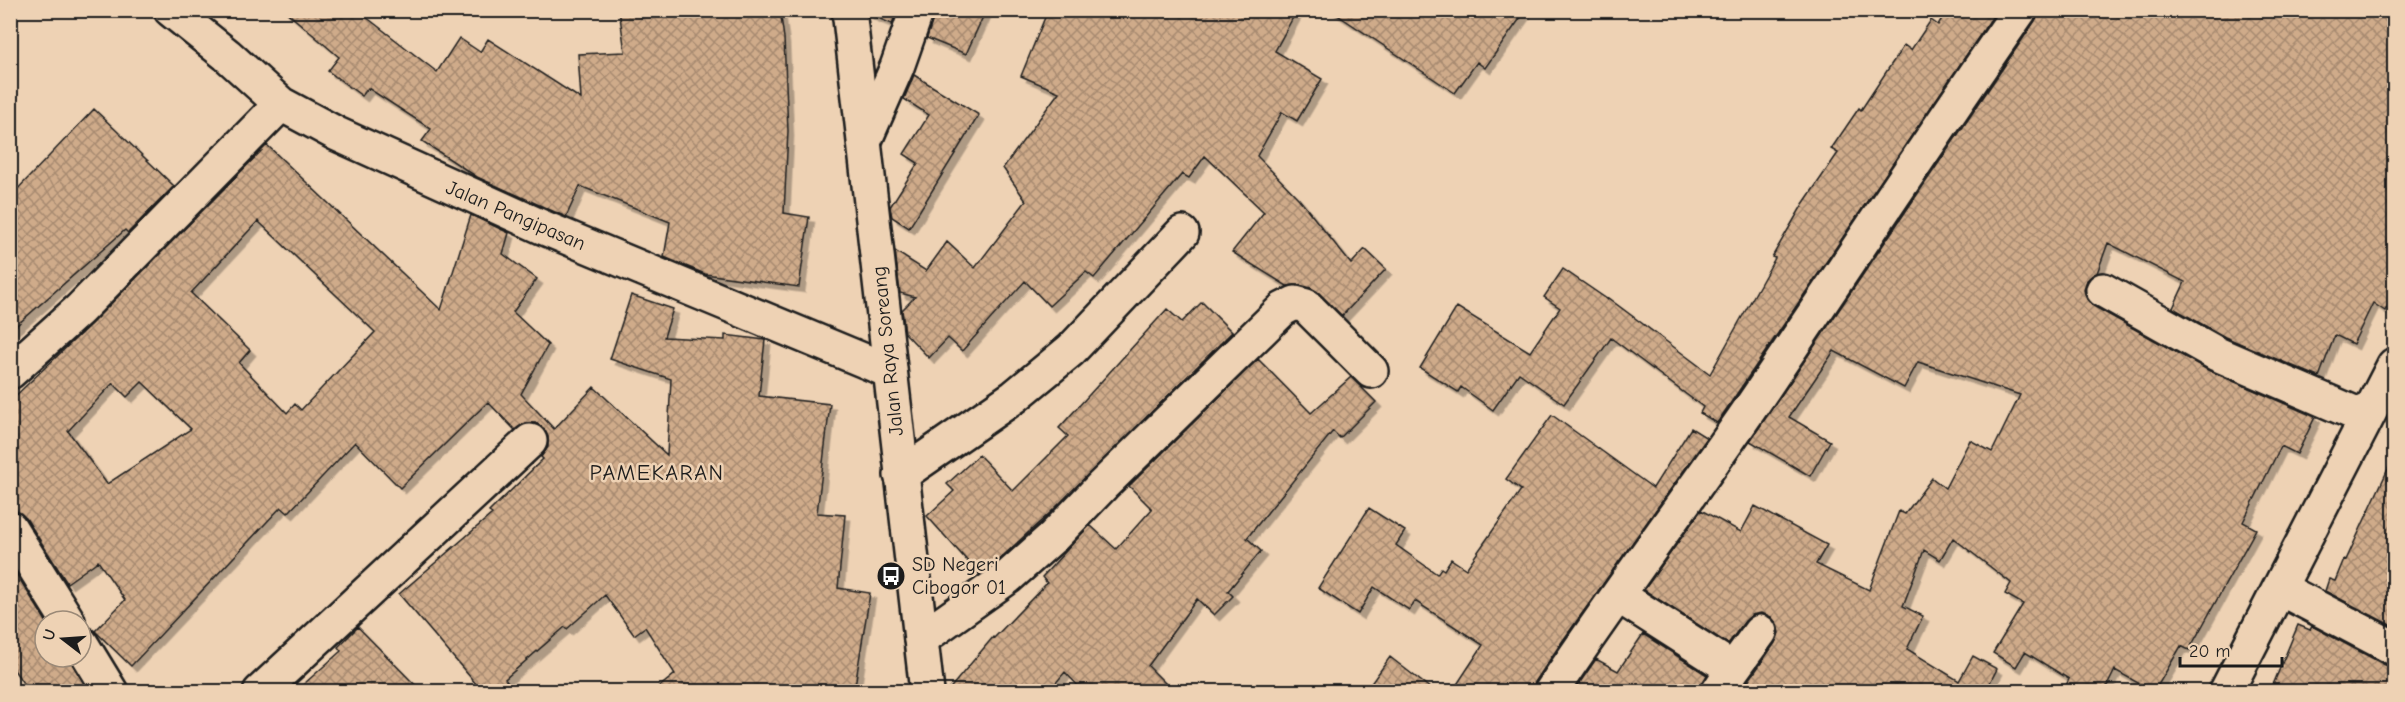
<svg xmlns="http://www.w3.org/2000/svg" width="2405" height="702" viewBox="0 0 2405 702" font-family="'Comic Neue',sans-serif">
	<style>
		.building { fill: url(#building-cross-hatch); stroke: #1c1c1c; stroke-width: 1.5; fill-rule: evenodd; filter: url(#shadow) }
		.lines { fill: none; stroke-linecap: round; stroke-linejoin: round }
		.street-casing { stroke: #1c1c1c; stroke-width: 38 }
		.secondary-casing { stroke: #1c1c1c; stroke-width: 38 }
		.street { stroke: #eed2b4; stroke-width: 33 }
		.secondary { stroke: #eed2b4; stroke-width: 33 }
		.labels { text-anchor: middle; stroke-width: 5; stroke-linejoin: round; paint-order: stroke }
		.street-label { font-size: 20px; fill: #1c1c1c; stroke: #eed2b4 }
		.poi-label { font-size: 20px; fill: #1c1c1c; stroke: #eed2b4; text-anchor: start }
		.quarter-label { font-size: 22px; letter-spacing: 1.5px; fill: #1c1c1c; stroke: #eed2b4 }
	</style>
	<defs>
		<pattern id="building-cross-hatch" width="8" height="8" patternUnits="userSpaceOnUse" patternTransform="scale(1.5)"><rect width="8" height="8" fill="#cfab8a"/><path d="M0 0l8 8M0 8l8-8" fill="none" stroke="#a78a70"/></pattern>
		<filter id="shadow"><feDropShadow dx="5.5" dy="5.5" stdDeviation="0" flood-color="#0004"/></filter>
	</defs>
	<rect width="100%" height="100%" fill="#eed2b4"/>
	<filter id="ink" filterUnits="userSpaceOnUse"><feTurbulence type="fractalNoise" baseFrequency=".0167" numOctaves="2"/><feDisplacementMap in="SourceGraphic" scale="12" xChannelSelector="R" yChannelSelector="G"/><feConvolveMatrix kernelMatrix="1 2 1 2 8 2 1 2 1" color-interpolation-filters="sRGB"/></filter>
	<g filter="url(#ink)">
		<!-- building -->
		<path class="building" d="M284,10H357L437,72L459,38L480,52L488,39L581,99L578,54L625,52L619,10H780L784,38L788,131L784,213L809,217L799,287L705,274L664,257L670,222L580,186L566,217L477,177L422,141L431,129L368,88L362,96L328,71L339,57Z
			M868,10H897L892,24L868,14Z
			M935,10H986L966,54L927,38Z
			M1048,10H1297L1275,51L1322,79L1297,121L1282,112L1257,156L1299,199L1351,264L1365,249L1386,269L1342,316L1319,293L1311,288L1299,285L1287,286L1232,252L1264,212L1205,156L1189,178L1182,174L1094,278L1086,272L1049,306L1025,281L962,351L948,338L929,358L905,333L902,310L915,297L900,293L895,251L926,271L947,242L975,268L1026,201L1003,168L1059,92L1021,76Z
			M1330,10H1526L1485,68L1477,62L1455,93Z
			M1947,10H1997L1717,423L1700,413L1703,407L1611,338L1564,404L1519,373L1493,410L1461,387L1458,392L1420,368L1457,307L1530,352L1560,308L1544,297L1563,269L1607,299L1608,298L1710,374L1775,258L1772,257L1803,204L1838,153L1831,149L1859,108L1861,110L1904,45L1911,50L1931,20L1938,25Z
			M2039,10H2394V296L2385,311L2373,303L2353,344L2335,335L2319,377L2225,337L2173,308L2185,282L2108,243L2097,273L2087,280L2084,290L2087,299L2093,306L2208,370L2315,417L2297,454L2281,446L2243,522L2256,529L2189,650L2181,646L2154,692L2115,670L2104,692H2063L2069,679L2025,652L2016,667L1993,653L2023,604L2005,594L2011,583L1953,538L1940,560L1924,550L1903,606L1923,616L1907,649L1959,681L1973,656L1997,669L1985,692H1741L1775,643L1779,633L1777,624L1771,617L1761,613L1752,615L1745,621L1728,644L1644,590L1701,510L1741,532L1755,506L1827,545L1816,564L1869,590L1899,511L1905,514L1932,478L1945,488L1970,440L1992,452L2020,395L1918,362L1904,388L1834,351L1789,417L1830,441L1810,476L1750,441L2035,21Z
			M914,75L979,115L909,228L892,217L890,207L918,163L904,154L929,115L904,99Z
			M94,109L174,186L128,233L125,230L10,331V197Z
			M267,145L441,310L471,215L509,233L503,254L537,279L513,312L548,345L521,394L554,429L594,387L667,455L671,379L610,359L631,295L673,309L664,337L725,340V335L765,340L759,396L830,404L817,513L845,515L838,588L870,593L854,692H653L675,674L645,627L634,635L605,595L567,629L565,627L505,679L514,692H483L399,594L492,514L489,512L543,459L541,457L548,447V437L543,428L536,423H526L515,430L488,402L400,488L355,442L288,513L281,507L131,666L95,631L125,600L98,561L67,583L26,518L15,511L10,503V401L92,323ZM258,221L375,332L301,410L295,404L287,413L239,363L250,350L191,293ZM142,382L191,429L107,484L68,431L113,383L127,397Z
			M1202,302L1232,332L1051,512L995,563L979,574L927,516L954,491L947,484L979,455L1013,491L1068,436L1059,428L1167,309L1182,322Z
			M1258,359L1311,413L1351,377L1376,402L1340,438L1333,431L1247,538L1261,551L1228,591L1233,596L1214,615L1197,599L1148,666L1174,692H1084L1065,672L1048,692H947L993,637L994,638L1047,583L1042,577L1090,525L1116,549L1152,509L1129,486Z
			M1552,415L1653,488L1691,428L1707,438L1559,646L1535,682L1532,692H1452L1483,645L1415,601L1409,610L1374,587L1358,614L1318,588L1369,508L1405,531L1396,545L1437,574L1441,568L1444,570L1451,559L1466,569L1521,490L1506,479Z
			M2394,456V627L2325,591L2329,579L2335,581L2344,559L2346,560Z
			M10,564L46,621L45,657H68L89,692H29L10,664Z
			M2298,625L2310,630L2312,626L2385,665L2394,667V692H2270Z
			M358,627L422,692H295L341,651L338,647Z
			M1643,634L1707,675L1699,692L1574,691L1596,659L1618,671Z
			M1390,657L1435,692H1365Z"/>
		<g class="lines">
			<!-- street casing -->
			<g class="street-casing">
				<path id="street" d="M171,10L227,55L281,104L337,134L542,227L889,371
					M865,140L897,67L917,10
					M2103,290L2217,354L2366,418
					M10,372L79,310L281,104
					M901,475L1014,397L1071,350L1182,233
					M10,528L68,621
					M2281,589L2394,648
					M1619,596L1733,669L1718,692
					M921,639L1008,577L1054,536L1103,485L1283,309L1295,303L1306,306L1371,371
					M81,643L111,692
					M1733,669L1760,632
					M260,692L530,441
					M1551,692C1614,597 1683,506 1747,413C1838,279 1927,143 2020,10"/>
			</g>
			<!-- secondary casing -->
			<g class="secondary-casing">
				<path id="secondary" d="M849,10L927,692
					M2226,692L2394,365"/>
			</g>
			<!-- street -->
			<use href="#street" class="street"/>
			<!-- secondary -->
			<use href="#secondary" class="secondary"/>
		</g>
	</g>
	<!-- icons -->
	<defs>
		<g id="bus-disc" transform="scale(1.5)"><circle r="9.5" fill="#1c1c1c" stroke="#eed2b4"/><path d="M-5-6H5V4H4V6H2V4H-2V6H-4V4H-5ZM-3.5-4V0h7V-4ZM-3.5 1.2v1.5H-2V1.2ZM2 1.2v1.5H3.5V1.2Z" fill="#fff"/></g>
	</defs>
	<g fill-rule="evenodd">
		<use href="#bus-disc" x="891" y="576"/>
	</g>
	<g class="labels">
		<!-- street labels -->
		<g class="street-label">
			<text transform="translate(516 215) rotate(23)" y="7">Jalan Pangipasan</text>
			<text transform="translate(887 351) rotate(-96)" y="7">Jalan Raya Soreang</text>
		</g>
		<!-- poi labels -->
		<g class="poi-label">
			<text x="912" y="571">SD Negeri<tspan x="912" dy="23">Cibogor 01</tspan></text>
		</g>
		<!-- quarter labels -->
		<g class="quarter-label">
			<text x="657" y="480">PAMEKARAN</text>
		</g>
	</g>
	<!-- margin -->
	<rect width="2405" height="702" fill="none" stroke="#eed2b4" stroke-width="36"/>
	<rect x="18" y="18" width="2369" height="666" fill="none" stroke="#1c1c1c" stroke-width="2" filter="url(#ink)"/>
	<!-- north arrow -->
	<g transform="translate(63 639) rotate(287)"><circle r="28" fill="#eed2b4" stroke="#9a8977" stroke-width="1.5"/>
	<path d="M0-4.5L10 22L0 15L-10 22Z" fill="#1c1c1c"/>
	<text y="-9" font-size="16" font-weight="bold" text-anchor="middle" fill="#1c1c1c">U</text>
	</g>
	<!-- scale -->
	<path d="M2180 657v9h102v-9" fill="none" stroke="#1c1c1c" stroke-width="3"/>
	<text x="2189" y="657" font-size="18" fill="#1c1c1c" stroke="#eed2b4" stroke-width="4.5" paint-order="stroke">20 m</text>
</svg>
